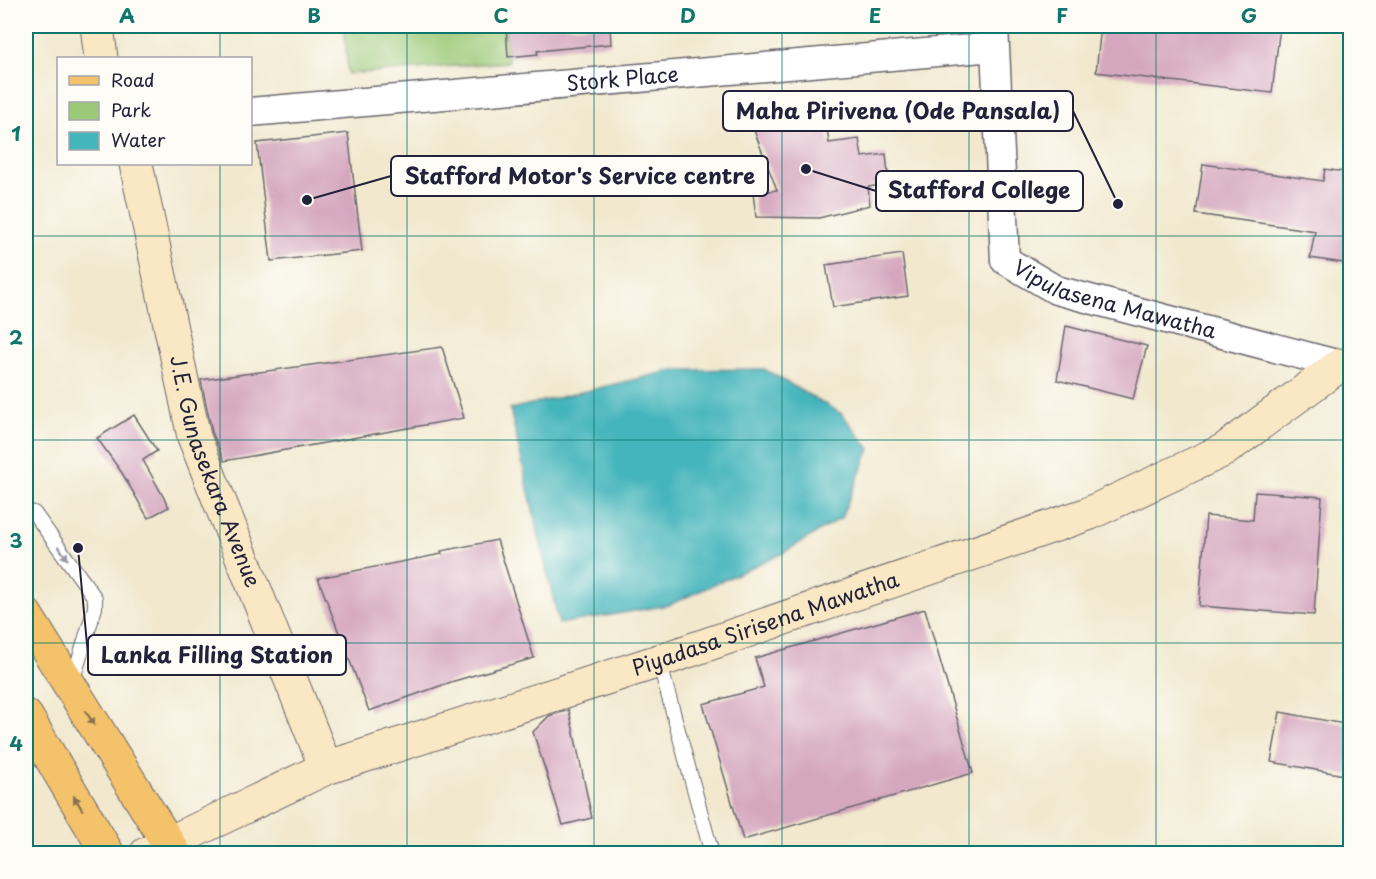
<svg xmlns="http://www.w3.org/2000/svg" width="1376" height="879" viewBox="0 0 1376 879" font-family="'Playpen Sans',sans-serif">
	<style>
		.green { fill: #9bc977; stroke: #5e7659; stroke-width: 1.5 }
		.water { fill: #45b5bc; stroke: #346c7c; stroke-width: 1.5 }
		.building { fill: #d5a7bf }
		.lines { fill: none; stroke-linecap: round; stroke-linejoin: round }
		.lane-casing { stroke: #6a676e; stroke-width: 16 }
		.street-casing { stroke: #6a676e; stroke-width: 31 }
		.secondary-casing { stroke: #6a676e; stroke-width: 35 }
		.primary-casing { stroke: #6a676e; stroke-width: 35 }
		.lane { stroke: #fff; stroke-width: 14 }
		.street { stroke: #fff; stroke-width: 28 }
		.secondary { stroke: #fae7c3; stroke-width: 33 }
		.primary { stroke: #f3c26a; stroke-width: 33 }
		.oneway { fill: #9c9ca7 }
		.oneway2 { fill: #8a7252 }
		.grid { fill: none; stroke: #0f766e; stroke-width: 1.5; stroke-opacity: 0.55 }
		.labels { text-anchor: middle; stroke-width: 4.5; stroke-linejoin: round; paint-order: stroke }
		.street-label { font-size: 21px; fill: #22223b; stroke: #fdfcf7 }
		.leader { fill: none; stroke: #22223b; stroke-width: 2 }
		.callout-dot { fill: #22223b; stroke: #fdfcf7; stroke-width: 2 }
		.callout { fill: #fdfcf7; stroke: #22223b; stroke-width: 2 }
		.callout-label { font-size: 22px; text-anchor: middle; font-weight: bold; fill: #22223b }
		.neatline { fill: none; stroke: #0f766e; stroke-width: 2 }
		.grid-label { font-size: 20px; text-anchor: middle; font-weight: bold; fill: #0f766e }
	</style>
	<rect width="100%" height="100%" fill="#fdfcf7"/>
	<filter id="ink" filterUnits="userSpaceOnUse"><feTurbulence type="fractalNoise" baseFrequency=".0167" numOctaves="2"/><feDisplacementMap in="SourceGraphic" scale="12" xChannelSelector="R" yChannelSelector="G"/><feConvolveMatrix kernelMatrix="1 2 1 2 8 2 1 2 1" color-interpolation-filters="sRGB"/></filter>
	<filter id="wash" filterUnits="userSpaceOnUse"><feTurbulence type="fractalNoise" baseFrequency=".008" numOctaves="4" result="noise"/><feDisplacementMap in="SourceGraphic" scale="24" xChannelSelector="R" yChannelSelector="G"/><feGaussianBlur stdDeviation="1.35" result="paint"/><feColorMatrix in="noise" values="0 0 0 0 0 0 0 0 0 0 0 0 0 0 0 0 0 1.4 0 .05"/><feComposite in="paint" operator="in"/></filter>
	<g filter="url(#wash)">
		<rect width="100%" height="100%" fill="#f1e8ce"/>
		<!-- green -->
		<path class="green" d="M344,26H506L508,62L348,74Z"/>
		<!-- water -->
		<path class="water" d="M764,369L842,414L870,449L841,518L781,554L669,605L559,624L510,409L674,370Z"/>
		<g id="blocks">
			<!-- building -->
			<path class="building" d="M506,26H610L611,44L537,51L538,54L508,57Z
				M1101,26H1280L1272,93L1096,72Z
				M824,106L829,143L859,139L862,157L886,154L889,184L868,187L870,205L819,218L756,217L753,193L777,190L748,115Z
				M348,133L362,251L271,261L257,143Z
				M1203,164L1323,181L1325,169L1350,173V264L1310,258L1315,231L1196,214Z
				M902,254L908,296L833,307L826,265Z
				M1066,326L1147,346L1133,399L1057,380Z
				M442,347L464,418L224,461L212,432L201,380Z
				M134,415L157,451L143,460L169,507L148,518L122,473L97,438Z
				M1255,492L1322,497L1314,615L1199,606L1206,516L1253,520Z
				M497,540L534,658L454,681L369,711L318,578L442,554L441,551Z
				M925,609L973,773L743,840L703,704L764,687L755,658Z
				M569,710L592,818L563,825L533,732L549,716Z
				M1280,712L1350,725V776L1271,762Z"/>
		</g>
	</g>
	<g filter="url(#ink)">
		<use href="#blocks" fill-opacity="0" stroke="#6a676e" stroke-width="1.5"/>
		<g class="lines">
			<!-- lane casing -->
			<g class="lane-casing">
				<path id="lane" d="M26,511L34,513L95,598V608L72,682
					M659,661L712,854"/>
			</g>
			<!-- street casing -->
			<g class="street-casing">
				<g id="street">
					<path id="s1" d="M994,26L1005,260L1056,290L1340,365"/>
					<path id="s2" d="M250,112L994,47"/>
				</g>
			</g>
			<!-- secondary casing -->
			<g class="secondary-casing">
				<g id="secondary">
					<path d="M97,26L101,58"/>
					<path id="s3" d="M136,164L194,437L326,768"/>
					<path id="s4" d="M146,854L326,768L659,661L1088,514L1224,450L1340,365L1350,368"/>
				</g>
			</g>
			<!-- primary casing -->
			<g class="primary-casing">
				<path id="primary" d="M26,615L175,854
					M26,716L108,854"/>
			</g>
			<!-- lane -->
			<use href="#lane" class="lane"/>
			<!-- street -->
			<use href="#street" class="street"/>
			<!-- secondary -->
			<use href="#secondary" class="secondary"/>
			<!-- primary -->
			<use href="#primary" class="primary"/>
		</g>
		<!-- one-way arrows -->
		<defs><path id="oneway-solid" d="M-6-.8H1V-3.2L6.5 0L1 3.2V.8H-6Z" transform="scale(1.5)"/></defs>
		<use class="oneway" href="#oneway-solid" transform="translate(63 553) rotate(55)"/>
		<g class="oneway2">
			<use href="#oneway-solid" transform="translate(90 718) rotate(58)"/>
			<use href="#oneway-solid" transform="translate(78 803) rotate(-121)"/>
		</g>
	</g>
	<!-- grid -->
	<path class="grid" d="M220,26V58M407,26V854M594,26V854M782,26V854M969,26V854M1156,26V854M220,164V854M26,236H1350M26,440H1350M26,643H1350"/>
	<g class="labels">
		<!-- street labels -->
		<g class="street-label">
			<text dy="7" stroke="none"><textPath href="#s2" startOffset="374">Stork Place</textPath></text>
			<text dy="7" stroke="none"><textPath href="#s1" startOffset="352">Vipulasena Mawatha</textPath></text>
			<text dy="7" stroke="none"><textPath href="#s3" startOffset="318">J.E. Gunasekara Avenue</textPath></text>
			<text dy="7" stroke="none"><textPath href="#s4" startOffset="662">Piyadasa Sirisena Mawatha</textPath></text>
		</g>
	</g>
	<!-- callouts -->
	<path class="leader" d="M1118 204L1073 111M307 200L391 176M806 169L876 191M78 548L88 655"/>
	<g class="callout-dot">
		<circle cx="1118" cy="204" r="6"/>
		<circle cx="307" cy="200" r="6"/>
		<circle cx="806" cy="169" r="6"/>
		<circle cx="78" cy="548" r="6"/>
	</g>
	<g class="callout">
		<rect x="723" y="91" width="350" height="40" rx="6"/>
		<rect x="391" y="156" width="377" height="40" rx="6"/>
		<rect x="876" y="171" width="207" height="40" rx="6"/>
		<rect x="88" y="635" width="258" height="40" rx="6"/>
	</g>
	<g class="callout-label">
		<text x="898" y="119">Maha Pirivena (Ode Pansala)</text>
		<text x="580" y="184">Stafford Motor's Service centre</text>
		<text x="979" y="198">Stafford College</text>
		<text x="217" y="663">Lanka Filling Station</text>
	</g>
	<!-- margin -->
	<rect width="1376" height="879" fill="none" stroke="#fdfcf7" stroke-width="66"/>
	<!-- legend -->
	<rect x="57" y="57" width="195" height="108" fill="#fdfcf7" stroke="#a5a5ac" stroke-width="1.5"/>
	<rect x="69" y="76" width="30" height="9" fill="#f3c26a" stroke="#a5a5ac" stroke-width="1.5"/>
	<text x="111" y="87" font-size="18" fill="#22223b">Road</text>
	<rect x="69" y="102" width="30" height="18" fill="#9bc977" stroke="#a5a5ac" stroke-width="1.5"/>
	<text x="111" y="117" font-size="18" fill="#22223b">Park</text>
	<rect x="69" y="132" width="30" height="18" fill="#45b5bc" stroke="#a5a5ac" stroke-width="1.5"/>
	<text x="111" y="147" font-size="18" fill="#22223b">Water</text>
	<rect x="33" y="33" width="1310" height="813" class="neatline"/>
	<g class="grid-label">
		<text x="127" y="23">A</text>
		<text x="314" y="23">B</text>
		<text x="501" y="23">C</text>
		<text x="688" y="23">D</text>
		<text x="875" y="23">E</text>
		<text x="1062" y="23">F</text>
		<text x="1249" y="23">G</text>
		<text x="16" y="141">1</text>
		<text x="16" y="345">2</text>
		<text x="16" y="548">3</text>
		<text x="16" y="751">4</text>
	</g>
</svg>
